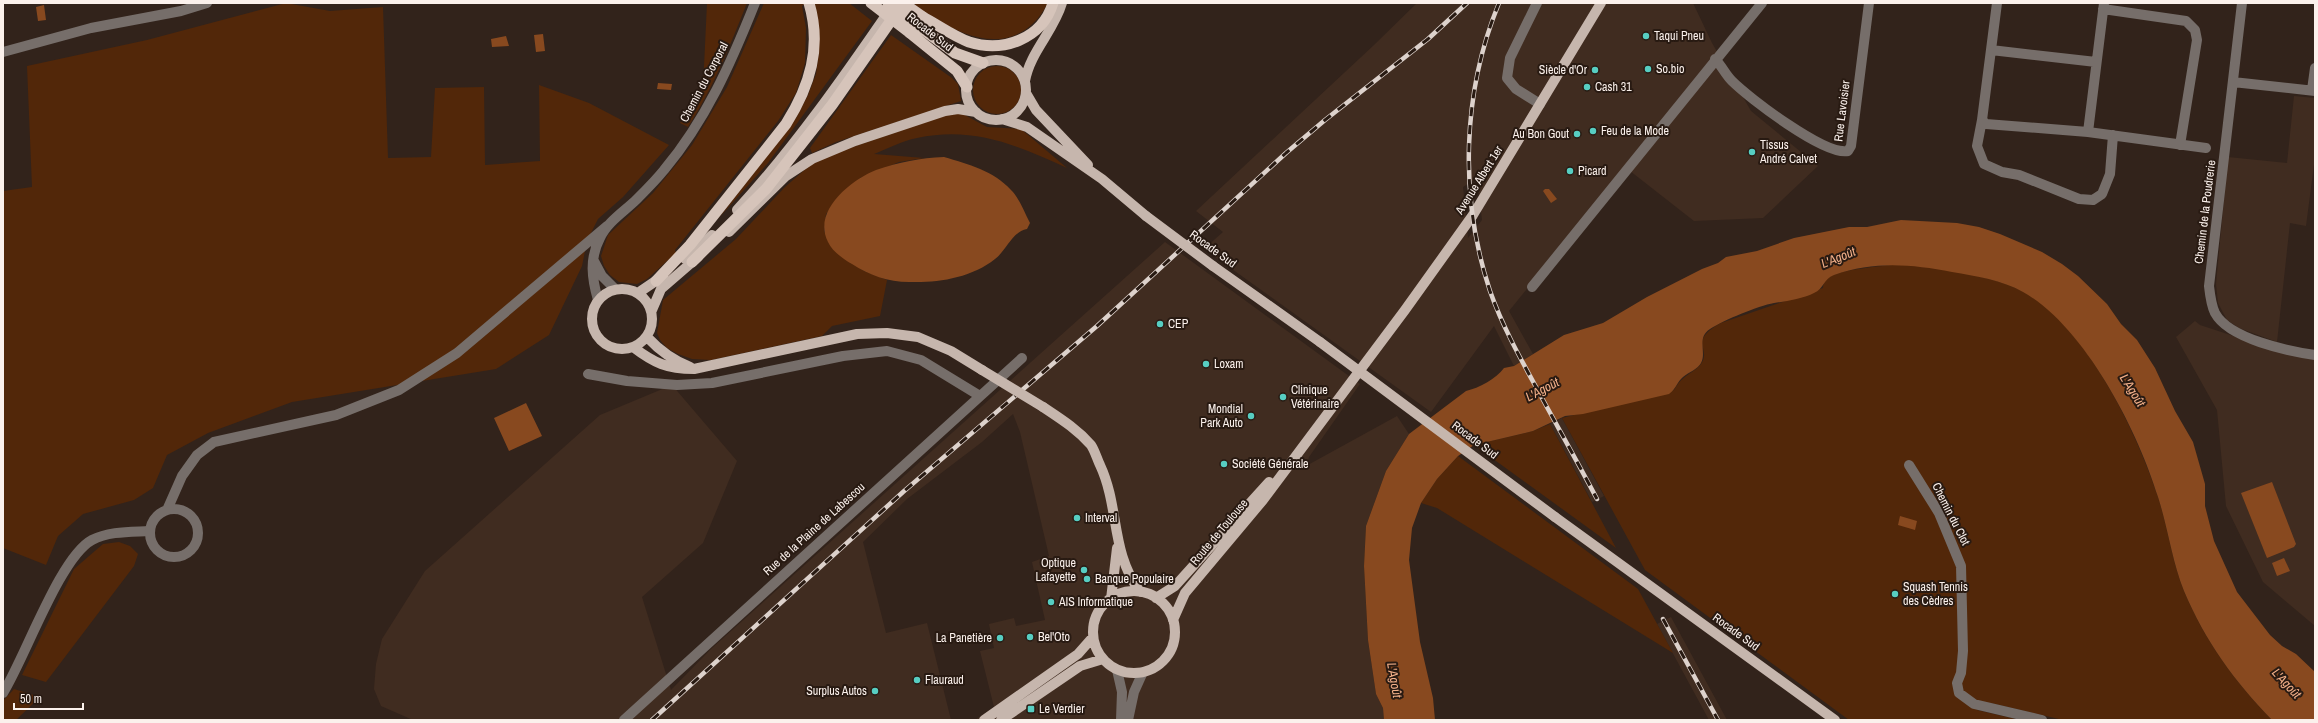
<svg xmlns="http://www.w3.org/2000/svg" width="2318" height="723" viewBox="0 0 2318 723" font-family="'Archivo Narrow',sans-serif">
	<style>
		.built { fill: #402c20; fill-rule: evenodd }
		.green { fill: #522709 }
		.water { fill: #88491f }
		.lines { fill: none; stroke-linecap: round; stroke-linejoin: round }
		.minor { stroke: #766e6a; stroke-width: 10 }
		.tertiary { stroke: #766e6a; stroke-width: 10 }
		.primary { stroke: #c6b6ad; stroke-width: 10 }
		.trunk { stroke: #d6c4ba; stroke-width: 11 }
		.rail-casing { stroke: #ddd2cc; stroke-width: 4.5 }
		.rail { stroke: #281a12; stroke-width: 3; stroke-dasharray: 9; stroke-linecap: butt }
		.primary-bridge { stroke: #c6b6ad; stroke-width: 10 }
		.trunk-bridge { stroke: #d6c4ba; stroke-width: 11 }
		.poi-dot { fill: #57cec2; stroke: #281a12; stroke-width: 1.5 }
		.labels { text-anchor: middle; stroke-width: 4; stroke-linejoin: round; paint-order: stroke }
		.street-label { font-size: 12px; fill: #fbf1ec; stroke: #281a12 }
		.poi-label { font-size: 12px; fill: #fbf1ec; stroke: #281a12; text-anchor: start }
		.water-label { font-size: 13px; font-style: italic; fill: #f4b18a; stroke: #281a12 }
	</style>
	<rect width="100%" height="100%" fill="#32231b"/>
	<!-- built -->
	<path class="built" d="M1417,3H1693L1712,43L1751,111L1818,166L1763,218L1694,221L1625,167L1509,311L1533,354L1514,366L1494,326L1431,412L1218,259L1205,248L1223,232L1196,211L1374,45ZM1477,178L1482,220L1468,238L1463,187Z
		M2294,96L2315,98V157L2306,226L2290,223L2277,342L2239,328L2227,320L2218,303L2216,284L2228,157L2287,163Z
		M1165,242L1360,384L1309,457L1306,466L1397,416L1409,434L1386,471L1366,526L1364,566L1368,640L1376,694L1383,708L1384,720H975L994,707L980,651L994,648L989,624L1014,618L1016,626L1045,620L1032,562L1049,556L1020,432L1013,414L982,442L907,499L863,542L886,633L927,623L951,720H413L381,706L374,689L376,664L382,639L425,571L600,415L672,385L737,461L703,543L642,597L671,690L711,649Z
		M2195,321L2200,325L2276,350L2315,355V626L2263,582L2226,506L2217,410L2176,337Z
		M1562,418L1604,496L1592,502L1550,424Z
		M1671,617L1727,720H1709L1657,624Z"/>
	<!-- green -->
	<path class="green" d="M286,3L330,11L383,7L388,158L431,157L435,88L484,87L485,165L540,161L539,85L589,103L669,145L623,197L598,219L587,241L582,266L549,335L496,369L292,402L208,433L167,455L153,488L134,500L83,514L58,536L46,565L3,548V191L32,187L27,66L147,40Z
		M707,3H747C730,46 713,88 688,127L680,123L703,88Z
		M764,3L805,4L802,6L806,28L805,63L796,93L778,121L675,250L676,253L647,279L637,284L619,282L610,275L604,266L601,256L608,235L653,193L692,145L727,87Z
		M814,3H849L872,21L768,163L718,219L796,118L808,95L816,74L819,50Z
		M914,3H1048C1022,52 976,45 935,18C929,14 916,8 914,3Z
		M891,35L952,78L958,84L961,101L836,142L812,153L810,148Z
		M973 90a24 24 0 1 1 48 0a24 24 0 1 1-48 0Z
		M961,113L987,127L1021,129L1067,168C1017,145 973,126 917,138C902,141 887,149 874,154L924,158L899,162L860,178L826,214L824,231L833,249L864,271L887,280L880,316L832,326L822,336L711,360L692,359L678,354L667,348L660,340L657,333L663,300L736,239L784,188L810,165L835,153L949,114Z
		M1906,264C1939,268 1994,276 2022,291C2085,324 2137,432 2158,497C2168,528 2172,561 2184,591C2205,641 2235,682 2272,720H2063L1991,703L1977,710L2020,720H1849L1645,570L1562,418L1674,390C1683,374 1693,374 1701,364C1712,348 1687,342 1721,323L1823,288C1823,285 1824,282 1826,279C1837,269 1890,265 1906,264Z
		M1550,424L1616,548L1474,445L1533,431Z
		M1458,456L1638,589L1673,653L1437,508L1421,503L1437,479Z
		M119,542L130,546L138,554L134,566L46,682L22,675L74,569L103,544Z
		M14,689L40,697L16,720H3V701Z"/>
	<!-- water -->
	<path class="water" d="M44,5L46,20L38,21L36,7Z
		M543,34L545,51L536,52L534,35Z
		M506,36L509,46L492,47L491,39Z
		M658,83L672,84L671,90L657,89Z
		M944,157C968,164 994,171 1011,190C1020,199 1024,212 1030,223L1027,229C1013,231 1006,251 995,259C971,278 938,283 909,282C888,282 869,275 852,264C843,259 832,251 828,242C812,211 851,180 876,170C899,162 920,158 944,157Z
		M1545,189H1549L1557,199L1551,203L1543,191Z
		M1901,220L1957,223L1979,227L2000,234L2042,252L2062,264L2078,276L2107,304L2121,324L2137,340L2155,368L2175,411L2193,442L2205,484V506L2214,541L2237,592L2270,635L2282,646L2296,654L2315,672V720H2272C2235,682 2205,641 2184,591C2172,561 2168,528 2158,497C2138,431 2085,327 2023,292C2002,280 1976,276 1952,272C1911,264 1874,261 1834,275C1823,279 1824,289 1814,293C1802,299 1787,301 1774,303C1758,306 1724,320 1710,329C1696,338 1707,352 1701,363C1698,369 1689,372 1683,377C1677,382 1676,389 1669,394L1583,414L1565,416L1533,431L1474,445L1458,456L1437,479L1421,503L1412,528L1409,560L1420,642L1433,698L1435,720H1384L1383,708L1376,694L1368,640L1364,566L1366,526L1386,471L1409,434L1466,391C1479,388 1496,379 1504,368L1514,366L1564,335L1603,323L1647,297L1702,269L1718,263L1726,257L1757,251L1794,238L1849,227H1867Z
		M526,403L542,436L509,451L494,418Z
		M2272,482L2296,544L2294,547L2267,558L2241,493Z
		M1900,516L1917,521L1915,530L1898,525Z
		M2284,558L2290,571L2277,576L2272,563Z"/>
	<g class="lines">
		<!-- minor -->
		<path class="minor" d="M1537,3L1510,58L1507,78L1516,89L1540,104
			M1997,3L1982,120L1986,124L2088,132L2206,148
			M2242,3L2209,286C2210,295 2211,305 2215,313C2229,339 2288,351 2315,355
			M2103,9L2186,21L2195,30L2197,40L2180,145
			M1991,50L2096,62
			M3,52L91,28L181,11L207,3
			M1715,59C1722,66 1725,74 1732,81C1749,98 1825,156 1848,151L1851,146L1869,3
			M2233,82L2315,91
			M2312,90L2315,68
			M1982,120L1977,146L1984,164L2002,172L2019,175L2079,199L2093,200L2102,194L2110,174L2113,135
			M2088,132L2104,3
			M1532,287L1762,3
			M588,374L627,381L677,385L712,383L843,356L887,351L921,360L980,396
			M1909,465L1939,513L1961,566L1963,651L1961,673L1957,683L1959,693L1974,704L2042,720
			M1117,670L1122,692L1121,720
			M3,693C25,658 60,557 92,540C109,531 131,532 149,531
			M624,720L1022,358
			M1128,720L1134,692L1143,672"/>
		<!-- tertiary -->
		<path class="tertiary" d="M594,261L602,276L615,289
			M598,300C592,279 589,259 600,238C607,222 625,211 637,199C646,190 656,180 664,170C706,120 731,63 755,3
			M150 533a24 24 0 1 1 48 0a24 24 0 1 1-48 0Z
			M167,510L182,476L197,455L214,442L336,415L399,390L457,353L607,226"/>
		<!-- primary -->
		<path class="primary" d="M966 90a30 30 0 1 1 60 0a30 30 0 1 1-60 0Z
			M1025,81C1030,52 1054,31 1062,3
			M1026,93L1036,110L1088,165
			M1002,119L1027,127L1102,179L1146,216
			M737,210C794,148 843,78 891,8
			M729,232L786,176L812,159L855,141L945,111L958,109L976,112
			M685,259L712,235
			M1213,266L1320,342
			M592 319a30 30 0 1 1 60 0a30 30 0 1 1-60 0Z
			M638,293L663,276
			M652,310L661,289L698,257
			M647,337C660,351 672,360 690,367
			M633,347C654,363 667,369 694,369L857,334L887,333L918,337L951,351L982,370
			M1043,407C1061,419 1077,429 1091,445C1095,451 1097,459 1100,465C1120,508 1110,551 1140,592
			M1555,517L1835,720
			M1093 632a41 41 0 1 1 82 0a41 41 0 1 1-82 0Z
			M1156,598L1175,586L1269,482
			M1111,599L1117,548
			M1173,620L1185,593L1263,500L1405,310L1473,215L1601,3
			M984,720L1078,654L1093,637
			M1001,720L1080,666L1103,659"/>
		<!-- trunk -->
		<path class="trunk" d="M923,17C938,25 953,36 969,42C1003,53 1042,39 1053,3
			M917,25L955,53L983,63
			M910,33L957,71L967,87
			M692,262L766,189L832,105L897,12
			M656,281L690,245L786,124C810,86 822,47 809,3"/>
		<!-- rail casing -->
		<g class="rail-casing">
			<path id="rail" d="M1499,3C1462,93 1459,198 1490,291C1502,325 1519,356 1536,387C1556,424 1577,461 1597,499
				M1663,619L1718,720
				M652,720L903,492L1097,326L1286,153L1325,120L1428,39L1467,3"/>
		</g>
		<!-- rail -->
		<use href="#rail" class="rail"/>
		<!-- primary-bridge -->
		<path class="primary-bridge" d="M1146,216L1213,266
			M1320,342L1555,517
			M982,370L1043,407"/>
		<!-- trunk-bridge -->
		<path class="trunk-bridge" d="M871,3L910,33
			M888,3L917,25
			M903,3L923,17"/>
	</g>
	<!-- markers -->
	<g class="poi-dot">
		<circle cx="1646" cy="36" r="4"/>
		<circle cx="1648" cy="69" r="4"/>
		<circle cx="1595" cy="70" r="4"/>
		<circle cx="1587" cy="87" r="4"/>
		<circle cx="1593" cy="131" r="4"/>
		<circle cx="1577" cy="134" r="4"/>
		<circle cx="1752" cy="152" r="4"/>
		<circle cx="1570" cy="171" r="4"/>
		<circle cx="1160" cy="324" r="4"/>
		<circle cx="1206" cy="364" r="4"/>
		<circle cx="1283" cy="397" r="4"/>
		<circle cx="1251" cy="416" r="4"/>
		<circle cx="1224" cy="464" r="4"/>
		<circle cx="1077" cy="518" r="4"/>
		<circle cx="1084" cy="570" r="4"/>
		<circle cx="1087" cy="579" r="4"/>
		<circle cx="1895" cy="594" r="4"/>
		<circle cx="1051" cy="602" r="4"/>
		<circle cx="1030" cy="637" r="4"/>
		<circle cx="1000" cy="638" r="4"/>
		<circle cx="917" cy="680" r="4"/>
		<circle cx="875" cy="691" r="4"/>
		<rect x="1027" y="705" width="8" height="8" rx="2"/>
	</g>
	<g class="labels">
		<!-- street labels -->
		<g class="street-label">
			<text transform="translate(930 32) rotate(38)" y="4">Rocade Sud</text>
			<text transform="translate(704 82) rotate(-62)" y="4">Chemin du Corporal</text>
			<text transform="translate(1842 111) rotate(-83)" y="4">Rue Lavoisier</text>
			<text transform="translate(1479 180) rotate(-58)" y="4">Avenue Albert 1er</text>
			<text transform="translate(2205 212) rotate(-83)" y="4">Chemin de la Poudrerie</text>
			<text transform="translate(1213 249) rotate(36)" y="4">Rocade Sud</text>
			<text transform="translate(1475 440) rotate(37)" y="4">Rocade Sud</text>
			<text transform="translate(1951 514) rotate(63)" y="4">Chemin du Clot</text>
			<text transform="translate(814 529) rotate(-42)" y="4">Rue de la Plaine de Labescou</text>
			<text transform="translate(1219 532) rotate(-50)" y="4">Route de Toulouse</text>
			<text transform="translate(1736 632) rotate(36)" y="4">Rocade Sud</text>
		</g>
		<!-- poi labels -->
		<g class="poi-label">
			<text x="1654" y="40">Taqui Pneu</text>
			<text x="1656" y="73">So.bio</text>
			<text x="1587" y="74" text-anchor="end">Siècle d'Or</text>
			<text x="1595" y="91">Cash 31</text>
			<text x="1601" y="135">Feu de la Mode</text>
			<text x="1569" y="138" text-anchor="end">Au Bon Gout</text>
			<text x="1760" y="149">Tissus<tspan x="1760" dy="14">André Calvet</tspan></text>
			<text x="1578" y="175">Picard</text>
			<text x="1168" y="328">CEP</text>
			<text x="1214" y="368">Loxam</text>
			<text x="1291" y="394">Clinique<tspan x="1291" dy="14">Vétérinaire</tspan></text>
			<text x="1243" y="413" text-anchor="end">Mondial<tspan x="1243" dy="14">Park Auto</tspan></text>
			<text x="1232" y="468">Société Générale</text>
			<text x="1085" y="522">Interval</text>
			<text x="1076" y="567" text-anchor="end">Optique<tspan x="1076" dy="14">Lafayette</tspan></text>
			<text x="1095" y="583">Banque Populaire</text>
			<text x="1903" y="591">Squash Tennis<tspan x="1903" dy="14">des Cèdres</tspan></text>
			<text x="1059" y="606">AIS Informatique</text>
			<text x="1038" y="641">Bel'Oto</text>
			<text x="992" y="642" text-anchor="end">La Panetière</text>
			<text x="925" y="684">Flauraud</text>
			<text x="867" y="695" text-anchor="end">Surplus Autos</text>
			<text x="1039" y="713">Le Verdier</text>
		</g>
		<!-- water labels -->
		<g class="water-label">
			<text transform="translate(1838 257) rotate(-22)" y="5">L'Agoût</text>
			<text transform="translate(1542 389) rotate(-28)" y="5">L'Agoût</text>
			<text transform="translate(2133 390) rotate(58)" y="5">L'Agoût</text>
			<text transform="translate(1395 680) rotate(80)" y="5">L'Agoût</text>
			<text transform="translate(2287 683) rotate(47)" y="5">L'Agoût</text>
		</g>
	</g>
	<!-- border -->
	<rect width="2318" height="723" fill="none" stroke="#fbf1ec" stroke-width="8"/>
	<!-- scale -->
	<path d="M14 703v6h69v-6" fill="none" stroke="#fbf1ec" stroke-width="2"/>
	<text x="20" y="703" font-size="12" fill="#fbf1ec" stroke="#281a12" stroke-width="3" paint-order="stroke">50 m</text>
</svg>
